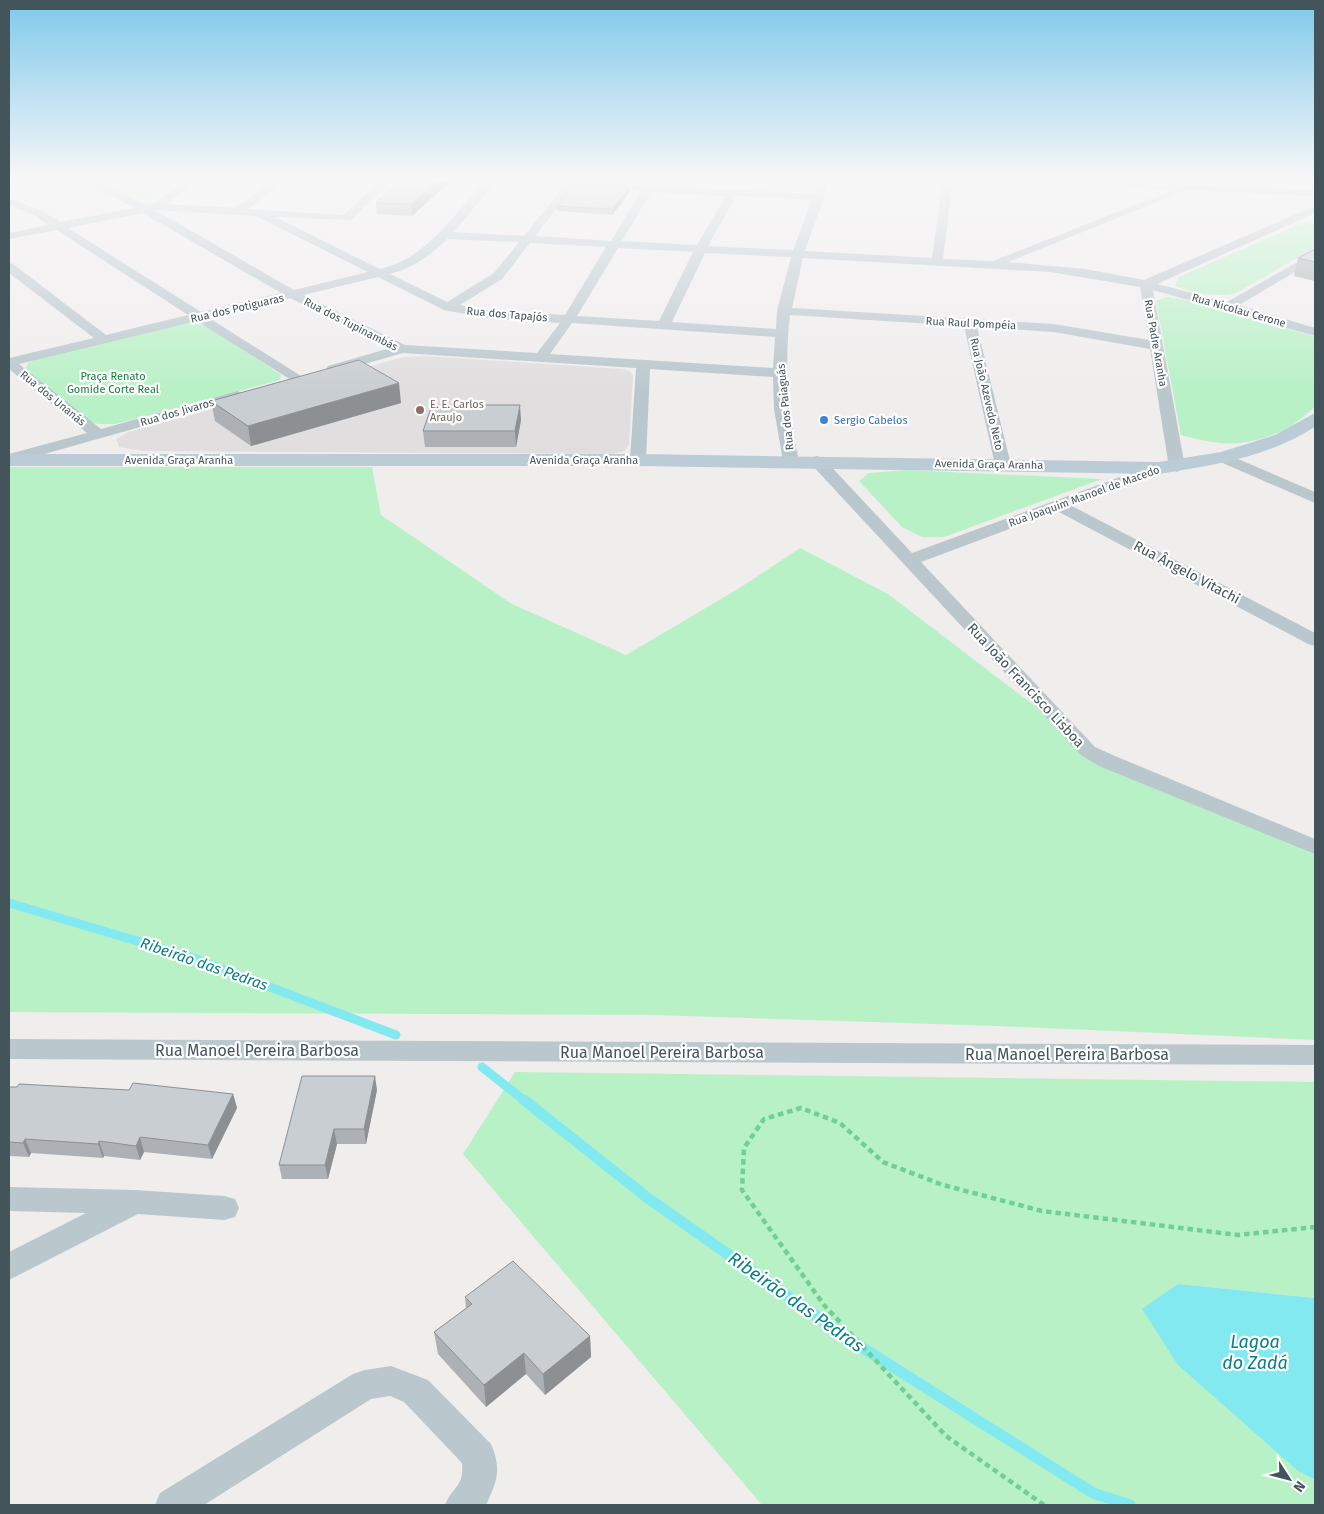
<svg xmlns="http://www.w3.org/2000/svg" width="1324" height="1514" viewBox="0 0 1324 1514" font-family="'Fira Sans',sans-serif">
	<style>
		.education { fill: #e1dedf }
		.green { fill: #b8f1c6 }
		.water { fill: #82e9f1 }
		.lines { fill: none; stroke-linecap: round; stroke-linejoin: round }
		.stream-far1 { stroke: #82e9f1; stroke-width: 9 }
		.stream { stroke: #82e9f1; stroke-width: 11 }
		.path { stroke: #6ed193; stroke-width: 4.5; stroke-dasharray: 5.5 4; stroke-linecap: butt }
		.street { fill: #bac7cd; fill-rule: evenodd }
		.secondary { fill: #bcccd6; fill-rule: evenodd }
		.wall { fill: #adb1b5 }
		.shaded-wall { fill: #8d9093 }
		.building { fill: #c9ced2; stroke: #8d9093 }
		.education-dot { fill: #8d6e63; stroke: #fff; stroke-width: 2 }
		.shop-dot { fill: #3f7fe0; stroke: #fff; stroke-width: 2 }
		.labels { text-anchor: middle; stroke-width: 4.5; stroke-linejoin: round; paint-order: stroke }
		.far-street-label { font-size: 11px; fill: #44545b; stroke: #fff }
		.far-park-label { font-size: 11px; fill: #11813a; stroke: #fff }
		.far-education-label { font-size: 11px; fill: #785e54; stroke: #fff; text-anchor: start }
		.far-shop-label { font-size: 11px; fill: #366cbe; stroke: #fff; text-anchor: start }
		.street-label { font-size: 14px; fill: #44545b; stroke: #fff }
		.water-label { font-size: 15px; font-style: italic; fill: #077e88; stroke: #fff }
		.near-street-label { font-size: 16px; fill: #44545b; stroke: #fff }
		.near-water-label { font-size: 18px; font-style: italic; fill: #077e88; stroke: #fff }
	</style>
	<rect width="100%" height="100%" fill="#f0eded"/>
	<!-- education -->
	<path class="education" d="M426,356L623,369L629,371L633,375L629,444L625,451L611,454L143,451L119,447L116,439L129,432L404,357Z"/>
	<!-- green -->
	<path class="green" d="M80,179H181L147,201Z
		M1305,222L1315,223V248L1234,294C1212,297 1196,293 1175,286L1179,277Z
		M1167,297L1196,302L1315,337V407C1306,414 1295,425 1284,430C1245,448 1221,446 1181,435L1156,301Z
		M192,323L210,327L281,375L280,380L116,424H99L85,421L25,370L28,363L41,357L177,324Z
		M9,467H372L381,515L512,604L626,655L738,589L800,548L888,594L1107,761L1315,847V1040L998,1026L655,1015L9,1012Z
		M906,470L1102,479L944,537H922L902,527L859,481L869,473Z
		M515,1072L1315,1082V1298L1178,1284L1298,1471L1315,1480V1505H762L463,1154Z"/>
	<!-- water -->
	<path class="water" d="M1178,1284L1315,1298V1480L1298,1471L1178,1365L1142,1309Z"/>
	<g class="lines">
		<!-- stream-far1 -->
		<path class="stream-far1" d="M9,903L191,957L396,1035
			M482,1067L525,1101"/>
		<!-- stream -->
		<path class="stream" d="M524,1100L649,1199L855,1343L1093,1493L1130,1505"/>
		<!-- path -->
		<path class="path" d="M1044,1505L946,1436L824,1305L742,1190L744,1148L764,1119L801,1108L840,1123L883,1162L943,1185L1042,1211L1238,1235L1315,1227"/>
		<!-- street -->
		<path class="street" d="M67,179C85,177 107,186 123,193C132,198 142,206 152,204L190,179H201L166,204L235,208L277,179H288L248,209L344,215L382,179H393L351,220L275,217L380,269C430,257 454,212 488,179L568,182L570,179H580L578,182L814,194L818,179H828L824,197L805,251L932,258L943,179H953L943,259L993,261L1173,190L1006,182L1001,179H1067L1315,190V196L1187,190L1008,262L1085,269L1144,280L1315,206V213L1157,284L1227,302L1315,252V260L1239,305L1315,328V336L1153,290L1185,467L1177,472L1169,467L1150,349L1054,332L977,327L1011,465L1003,470L995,465L964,326L790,315C784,365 788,412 799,461L797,464L791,466L783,461L774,409L773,377L650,369L646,460L638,465L630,460L636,368L403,353L333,373L326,369L328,366L390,348L290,298L209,318L301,376L303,379L296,383L197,321L19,364L101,429L238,391L245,395L243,398L9,464V454L87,433L9,369V358L94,338L9,273V263L13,264L106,335L188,315L57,230L9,239V233L49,225L34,215L9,205V198L42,211L60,222L134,208L114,197ZM494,184L563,188L524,236L454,232ZM573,188L641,191L611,241L535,236ZM651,192L726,196L697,245L622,241ZM736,196L812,200L793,250L708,246ZM155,210L256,216L368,272L294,290ZM143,213L281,293L201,312L68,228ZM447,239L519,242L494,273L447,302L390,274C413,268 431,255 447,239ZM530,243L606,247L565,315L486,310L460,305L502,279ZM618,248L693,252L659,321L577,316ZM705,253L791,257L777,311L776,329L672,322ZM803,258L1051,272L1140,287L1149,340L1054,324L792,308ZM378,277L444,310L486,318L560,323L537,353L405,345L303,295ZM572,323L775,337L773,368L550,354Z
			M1224,453L1315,492V503L1218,461L1216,458Z
			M817,456L823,458L912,553L1153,465H1165L1167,468L1165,471L1072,506L1315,633V646L1308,644L1057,511L921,562L1095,747L1115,756L1315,839V854L1099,766L1081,755L811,464L809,461L811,458Z
			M9,1039L1315,1045V1065L9,1059Z
			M9,1187L135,1190L224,1196L235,1199L239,1208L235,1217L224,1220L138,1214L9,1280V1252L86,1213L9,1211Z
			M391,1366L428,1380L491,1444C502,1470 497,1481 486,1505H445C453,1485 464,1488 462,1463L404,1402L390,1396L371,1399L204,1505H155L160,1493L353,1374L365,1370Z"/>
		<!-- secondary -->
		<path class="secondary" d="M1315,413V427C1265,458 1216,465 1159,474L638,466H9V454H638L1159,462L1221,452L1275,435Z"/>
	</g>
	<!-- wall -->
	<path class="wall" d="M453,179L412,216L377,214L376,203Z
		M629,187V193L612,215L557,211V206Z
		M1315,249V281L1294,276L1298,258Z
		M211,401L401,403L251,446L215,421Z
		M521,420L516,447H425L423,431Z
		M9,1087L233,1094L237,1108L212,1159L144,1152L140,1160L104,1156L103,1158L31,1153L29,1157L9,1156Z
		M377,1090L366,1144H337L328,1179H282L279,1165Z
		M465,1297L590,1336L591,1357L545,1395L526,1374L486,1407L438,1354L434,1332L466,1309Z"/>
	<!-- shaded-wall -->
	<path class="shaded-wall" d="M440,179H453L412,216L411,204Z
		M629,187V193L612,215V209Z
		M399,383L401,403L251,446L248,426Z
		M520,405L521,420L516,447L515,431Z
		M375,1076L377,1090L366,1144L364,1129Z
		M233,1094L237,1108L212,1159L208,1145Z
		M334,1129L337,1144L328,1179L325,1165Z
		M140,1137L144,1152L140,1160L136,1146Z
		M25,1139L31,1153L29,1157L23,1143Z
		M99,1141L104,1156L103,1158L98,1144Z
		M590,1336L591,1357L545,1395L543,1374Z
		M524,1353L526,1374L486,1407L484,1385Z"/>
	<!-- building -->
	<path class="building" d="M401,179H440L411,204L376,203Z
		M574,184L629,187L612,209L557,206Z
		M1315,249V262L1298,258Z
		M359,360L399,383L248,426L211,401Z
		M432,405H520L515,431H423Z
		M302,1076H375L364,1129H334L325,1165H279Z
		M133,1083L233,1094L208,1145L140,1137L136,1146L99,1141L98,1144L25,1139L23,1143L9,1142V1087H17L19,1084L129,1090Z
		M513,1261L590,1336L543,1374L524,1353L484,1385L434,1332L472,1304L465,1297Z"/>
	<!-- sky -->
	<linearGradient id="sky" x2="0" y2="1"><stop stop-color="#7fc9ec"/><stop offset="0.46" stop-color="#f8f7f7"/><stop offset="1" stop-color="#f8f7f7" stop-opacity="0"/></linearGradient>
	<rect width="1324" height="391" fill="url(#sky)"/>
	<!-- markers -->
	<circle class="education-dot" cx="420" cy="410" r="5"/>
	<circle class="shop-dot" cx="824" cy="420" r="5"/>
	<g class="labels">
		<!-- far-street labels -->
		<g class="far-street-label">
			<text transform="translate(237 308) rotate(-13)" y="4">Rua dos Potiguaras</text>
			<text transform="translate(1239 310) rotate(16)" y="4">Rua Nicolau Cerone</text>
			<text transform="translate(507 314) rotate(5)" y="4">Rua dos Tapajós</text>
			<text transform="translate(971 323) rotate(3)" y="4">Rua Raul Pompéia</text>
			<text transform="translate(351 324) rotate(27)" y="4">Rua dos Tupinambás</text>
			<text transform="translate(1156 343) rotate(80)" y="4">Rua Padre Aranha</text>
			<text transform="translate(987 394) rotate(77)" y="4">Rua João Azevedo Neto</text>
			<text transform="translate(53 398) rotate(39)" y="4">Rua dos Unanás</text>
			<text transform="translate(785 407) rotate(-96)" y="4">Rua dos Paiaguás</text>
			<text transform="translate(177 412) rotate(-16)" y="4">Rua dos Jivaros</text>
			<text x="179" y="464">Avenida Graça Aranha</text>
			<text x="584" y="464">Avenida Graça Aranha</text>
			<text transform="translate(989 464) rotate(1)" y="4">Avenida Graça Aranha</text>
			<text transform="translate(1084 496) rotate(-20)" y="4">Rua Joaquim Manoel de Macedo</text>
		</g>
		<!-- far-park labels -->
		<g class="far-park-label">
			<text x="113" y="380">Praça Renato<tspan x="113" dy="13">Gomide Corte Real</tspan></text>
		</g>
		<!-- far-education labels -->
		<g class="far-education-label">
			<text x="430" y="408">E. E. Carlos<tspan x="430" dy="13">Araujo</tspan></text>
		</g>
		<!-- far-shop labels -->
		<g class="far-shop-label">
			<text x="834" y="424">Sergio Cabelos</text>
		</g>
		<!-- street labels -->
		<g class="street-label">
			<text transform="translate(1187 572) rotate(28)" y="5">Rua Ângelo Vitachi</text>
			<text transform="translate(1026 685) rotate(47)" y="5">Rua João Francisco Lisboa</text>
		</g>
		<!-- water labels -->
		<g class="water-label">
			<text transform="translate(204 964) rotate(19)" y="5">Ribeirão das Pedras</text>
		</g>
		<!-- near-street labels -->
		<g class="near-street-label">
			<text x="257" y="1056">Rua Manoel Pereira Barbosa</text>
			<text x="662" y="1058">Rua Manoel Pereira Barbosa</text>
			<text x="1067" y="1060">Rua Manoel Pereira Barbosa</text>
		</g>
		<!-- near-water labels -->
		<g class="near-water-label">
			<text transform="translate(796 1302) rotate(35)" y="6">Ribeirão das Pedras</text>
			<text x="1255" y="1348">Lagoa<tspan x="1255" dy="21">do Zadá</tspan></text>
		</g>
	</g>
	<!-- border -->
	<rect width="1324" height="1514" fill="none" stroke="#44545b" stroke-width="20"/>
	<!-- north arrow -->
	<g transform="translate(1289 1479) rotate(126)" stroke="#ffffff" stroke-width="4" paint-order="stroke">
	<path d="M0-4L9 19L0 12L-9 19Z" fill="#44545b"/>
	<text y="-8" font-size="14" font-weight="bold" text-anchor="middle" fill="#44545b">N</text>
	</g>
</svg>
